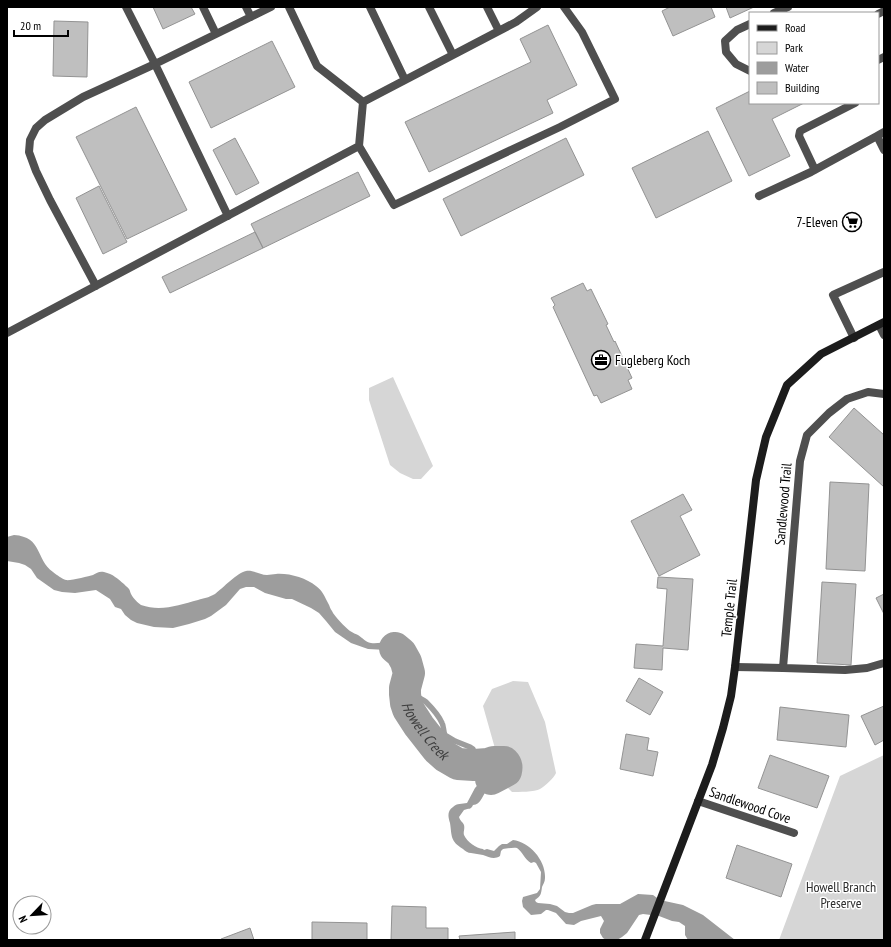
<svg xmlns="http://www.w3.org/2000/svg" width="891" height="947" viewBox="0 0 891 947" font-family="'PT Sans Narrow',sans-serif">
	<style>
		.green { fill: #d6d6d6 }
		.water { fill: #9d9d9d }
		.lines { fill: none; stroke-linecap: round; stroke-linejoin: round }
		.stream { stroke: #9d9d9d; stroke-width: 5.5 }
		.river { stroke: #9d9d9d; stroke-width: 32 }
		.building { fill: #bfbfbf; stroke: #939393 }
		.lane { stroke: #4f4f4f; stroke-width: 8 }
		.secondary { stroke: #1c1c1c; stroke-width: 8 }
		.labels { text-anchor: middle; stroke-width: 3; stroke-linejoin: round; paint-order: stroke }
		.poi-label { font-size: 14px; fill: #000; stroke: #fff; text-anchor: end }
		.street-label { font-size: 14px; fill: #000; stroke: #fff }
		.park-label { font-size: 14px; fill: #2d2d2d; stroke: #fff }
		.water-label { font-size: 15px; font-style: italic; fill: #3e3e3e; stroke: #fff }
	</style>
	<rect width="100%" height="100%" fill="#fff"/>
	<!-- green -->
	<path class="green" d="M393,377L433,466L421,479H413L400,473L390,465L369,400V388Z
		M513,681L528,682L545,722L556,773C554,778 545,786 540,789C535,792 518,792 512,792L508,788L513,783L514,757L509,756L496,752L483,706L492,689Z
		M884,755V940H779L840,776Z"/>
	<!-- water -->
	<path class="water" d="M14,535C43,537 35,559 53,572C57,575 62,579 66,580C70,581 89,576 93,575C97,573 99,571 104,572C113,574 118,579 124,584C125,586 128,587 129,589C130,590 130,592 131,594C133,598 138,603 141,605C161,612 179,605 198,600C204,598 208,598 215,594C223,588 237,573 246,571C254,570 260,575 267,575C270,575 273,574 276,574C289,573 306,578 316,586C322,590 325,597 328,603C330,606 330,609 332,611C334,616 346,628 350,631C353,633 356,634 358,635C363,638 365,642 371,643C380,644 389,640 398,644C402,647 403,650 405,654C411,663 416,674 414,685L408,686L407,687H404C404,677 402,663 397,654L387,650L368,649L351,643L335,632L326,621L319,613L311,608L292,599H286L265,593L254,587H246L240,589L226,605L211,616L205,619L189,624L173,628L154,627L137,623L131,620L125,615L121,609L115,607L110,599L96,590L75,593L62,592L54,590L37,578L31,569L25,565L19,563L7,561V537Z
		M498,753C503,754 515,756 519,760C527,768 513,788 503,789L502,785L494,783C494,784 489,788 488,788C483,794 481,805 473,805C471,810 469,808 464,810L459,817C460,821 463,822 464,825C465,829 463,832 464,835C467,842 476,848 483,849L484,850L487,849L494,851L499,846L502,844H507L513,840C530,842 546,861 545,878C545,882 543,884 542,887C541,894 541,896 535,900L536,902L538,903L550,904L557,906L565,912L569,913H573L592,905L596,904H620L638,894L653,895L660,900L683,905L703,915L735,940H688L685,935V926L679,922L672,921L659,916L643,914L639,915L627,933L622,937L617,940H606L603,938L600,933V929L604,921L601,916L581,921L574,925L566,924L556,913L548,910H546L541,914L531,915L523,907L522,901L523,897L537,893L540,889L541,872L536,863L534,862L531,863C525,860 522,851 517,848C513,847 506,849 503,849L501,851L500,856C494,860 489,857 483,855C479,854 475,854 471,853C468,853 465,851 463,849C450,841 452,836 450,823C448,817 447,811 453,807C457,803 462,804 467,803L475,788L484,778L488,775L496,772L502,766L500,764L492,766H488V764L491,761L489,760V757L493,754Z"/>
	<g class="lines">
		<!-- stream -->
		<path class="stream" d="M411,677C412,681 410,686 412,690C415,697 421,698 426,702C431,707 439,716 442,723C444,726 443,731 445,735L455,741L470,747L473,749L472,753C476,758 482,756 487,759C490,759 492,761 494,762"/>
		<!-- river -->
		<path class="river" id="s1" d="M395,648L401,653L406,662L409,673L405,688V694L406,703L408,709L419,726L437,749L446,757L458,764L474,765L488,764L494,762H504C507,765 507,767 506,771L491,779"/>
	</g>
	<!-- building -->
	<path class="building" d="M153,7H191L195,14L163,29Z
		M670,7H711L715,17L673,36L662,11Z
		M726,7H754L730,18Z
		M54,21L88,22L87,77L53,76Z
		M548,25L577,85L547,100L553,113L429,172L405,122L531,62L520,39Z
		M272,41L295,87L211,128L189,82Z
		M750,91V103H804L772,119L790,156L749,176L716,108Z
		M136,107L187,210L127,239L76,137Z
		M708,131L732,181L656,218L632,168Z
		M235,138L259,183L236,195L213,150Z
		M566,138L584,175L461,236L443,199Z
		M358,172L370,196L263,248L251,224Z
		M99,186L127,242L103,254L76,198Z
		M255,232L263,248L170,293L162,277Z
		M583,283L587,291L591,289L608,324L606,325L614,342L615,341L632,378L628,380L632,389L601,403L597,395L594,396L553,307L555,305L551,298Z
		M854,408L884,435V487L829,437Z
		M830,482L869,484L865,571L826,569Z
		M683,494L692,510L680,516L700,555L659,576L631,521Z
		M658,577L693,579L688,650L663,648L662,670L634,668L636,644L663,646L667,589L657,588Z
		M822,582L856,584L851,665L817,663Z
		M884,594V614L876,598Z
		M639,678L663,692L650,715L626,701Z
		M884,706V740L875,745L861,716Z
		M780,707L849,715L846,747L777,740Z
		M626,734L649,738L647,750L658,752L653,776L620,769Z
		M770,755L829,776L817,808L758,788Z
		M737,845L792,864L781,897L726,878Z
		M392,906L426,907V928H448V940H391Z
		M312,922L367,923V940H312Z
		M250,928L254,940H222L221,939Z
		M515,932V940H460L459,936Z"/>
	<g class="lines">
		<!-- lane -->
		<path class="lane" d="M126,7L155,64L271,7
			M203,7L216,34
			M246,7L251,17
			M289,7L317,66L363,102
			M370,7L405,80
			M429,7L453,55
			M487,7L499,31
			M774,13L788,7
			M878,14L884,11
			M750,24L737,30L725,41L726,52L736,64L750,71
			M878,60L884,57
			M884,132L877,136L884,150
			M359,146L394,205L560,127L615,99L582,32L564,7
			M815,170L799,136L800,131L855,103
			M759,196L811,172L877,136
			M96,286L50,200L36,171L29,152L30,140L36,128L45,120L83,97L155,64L228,216
			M879,325L884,335
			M7,333L359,146L363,102L516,22L537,7
			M854,338L833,295L884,272
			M884,394L868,392L847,399L829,413L807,435L800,461L783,668L845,670L867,668L884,663
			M735,667L783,668
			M698,801L794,833"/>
		<!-- secondary -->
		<path class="secondary" d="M645,940L712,765L723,728L731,696L735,667L756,480L766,437L787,385L821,354L884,322"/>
	</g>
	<!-- icons -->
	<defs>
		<g id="supermarket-ring" transform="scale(1)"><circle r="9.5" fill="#fff" stroke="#000" stroke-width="1.5"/><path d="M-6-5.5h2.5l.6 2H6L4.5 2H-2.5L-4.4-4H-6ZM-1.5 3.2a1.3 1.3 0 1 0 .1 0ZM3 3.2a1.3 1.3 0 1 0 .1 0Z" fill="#000"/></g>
		<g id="office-ring" transform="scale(1)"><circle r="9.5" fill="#fff" stroke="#000" stroke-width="1.5"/><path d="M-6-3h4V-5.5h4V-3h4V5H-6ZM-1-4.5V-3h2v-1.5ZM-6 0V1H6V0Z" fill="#000"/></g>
	</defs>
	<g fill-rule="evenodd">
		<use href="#supermarket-ring" x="852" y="222"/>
		<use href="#office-ring" x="601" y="360"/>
	</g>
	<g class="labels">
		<!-- poi labels -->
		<g class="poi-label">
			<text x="838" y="227">7-Eleven</text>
			<text x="615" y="365" text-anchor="start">Fugleberg Koch</text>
		</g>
		<!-- street labels -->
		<g class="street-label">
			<text transform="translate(783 504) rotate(-85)" y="5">Sandlewood Trail</text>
			<text transform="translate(729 608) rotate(-84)" y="5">Temple Trail</text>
			<text transform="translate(750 805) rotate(19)" y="5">Sandlewood Cove</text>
		</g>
		<!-- park labels -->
		<g class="park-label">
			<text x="841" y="892">Howell Branch<tspan x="841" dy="16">Preserve</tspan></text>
		</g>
		<!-- water labels -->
		<g class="water-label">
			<text dy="5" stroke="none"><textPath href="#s1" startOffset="94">Howell Creek</textPath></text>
		</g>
	</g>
	<!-- border -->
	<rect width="891" height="947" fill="none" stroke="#000000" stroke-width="16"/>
	<!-- legend -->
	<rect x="749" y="12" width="130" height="92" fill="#ffffff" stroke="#999999"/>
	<rect x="757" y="25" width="20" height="6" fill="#1c1c1c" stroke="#999999"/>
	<text x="785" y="32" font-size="12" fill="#000000">Road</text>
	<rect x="757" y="42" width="20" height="12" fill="#d6d6d6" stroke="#999999"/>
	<text x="785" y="52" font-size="12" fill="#000000">Park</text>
	<rect x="757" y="62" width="20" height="12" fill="#9d9d9d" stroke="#999999"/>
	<text x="785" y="72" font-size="12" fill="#000000">Water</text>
	<rect x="757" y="82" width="20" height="12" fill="#bfbfbf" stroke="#999999"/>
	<text x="785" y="92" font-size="12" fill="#000000">Building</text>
	<!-- north arrow -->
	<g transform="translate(32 915) rotate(245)"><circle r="19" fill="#ffffff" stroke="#999999"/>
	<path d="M0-3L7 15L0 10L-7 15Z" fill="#000000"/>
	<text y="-6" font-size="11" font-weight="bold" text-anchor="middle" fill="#000000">N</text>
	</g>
	<!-- scale -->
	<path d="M14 30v6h54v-6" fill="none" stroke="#000000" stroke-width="2"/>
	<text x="20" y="30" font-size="12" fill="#000000" stroke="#ffffff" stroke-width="3" paint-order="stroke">20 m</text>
</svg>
